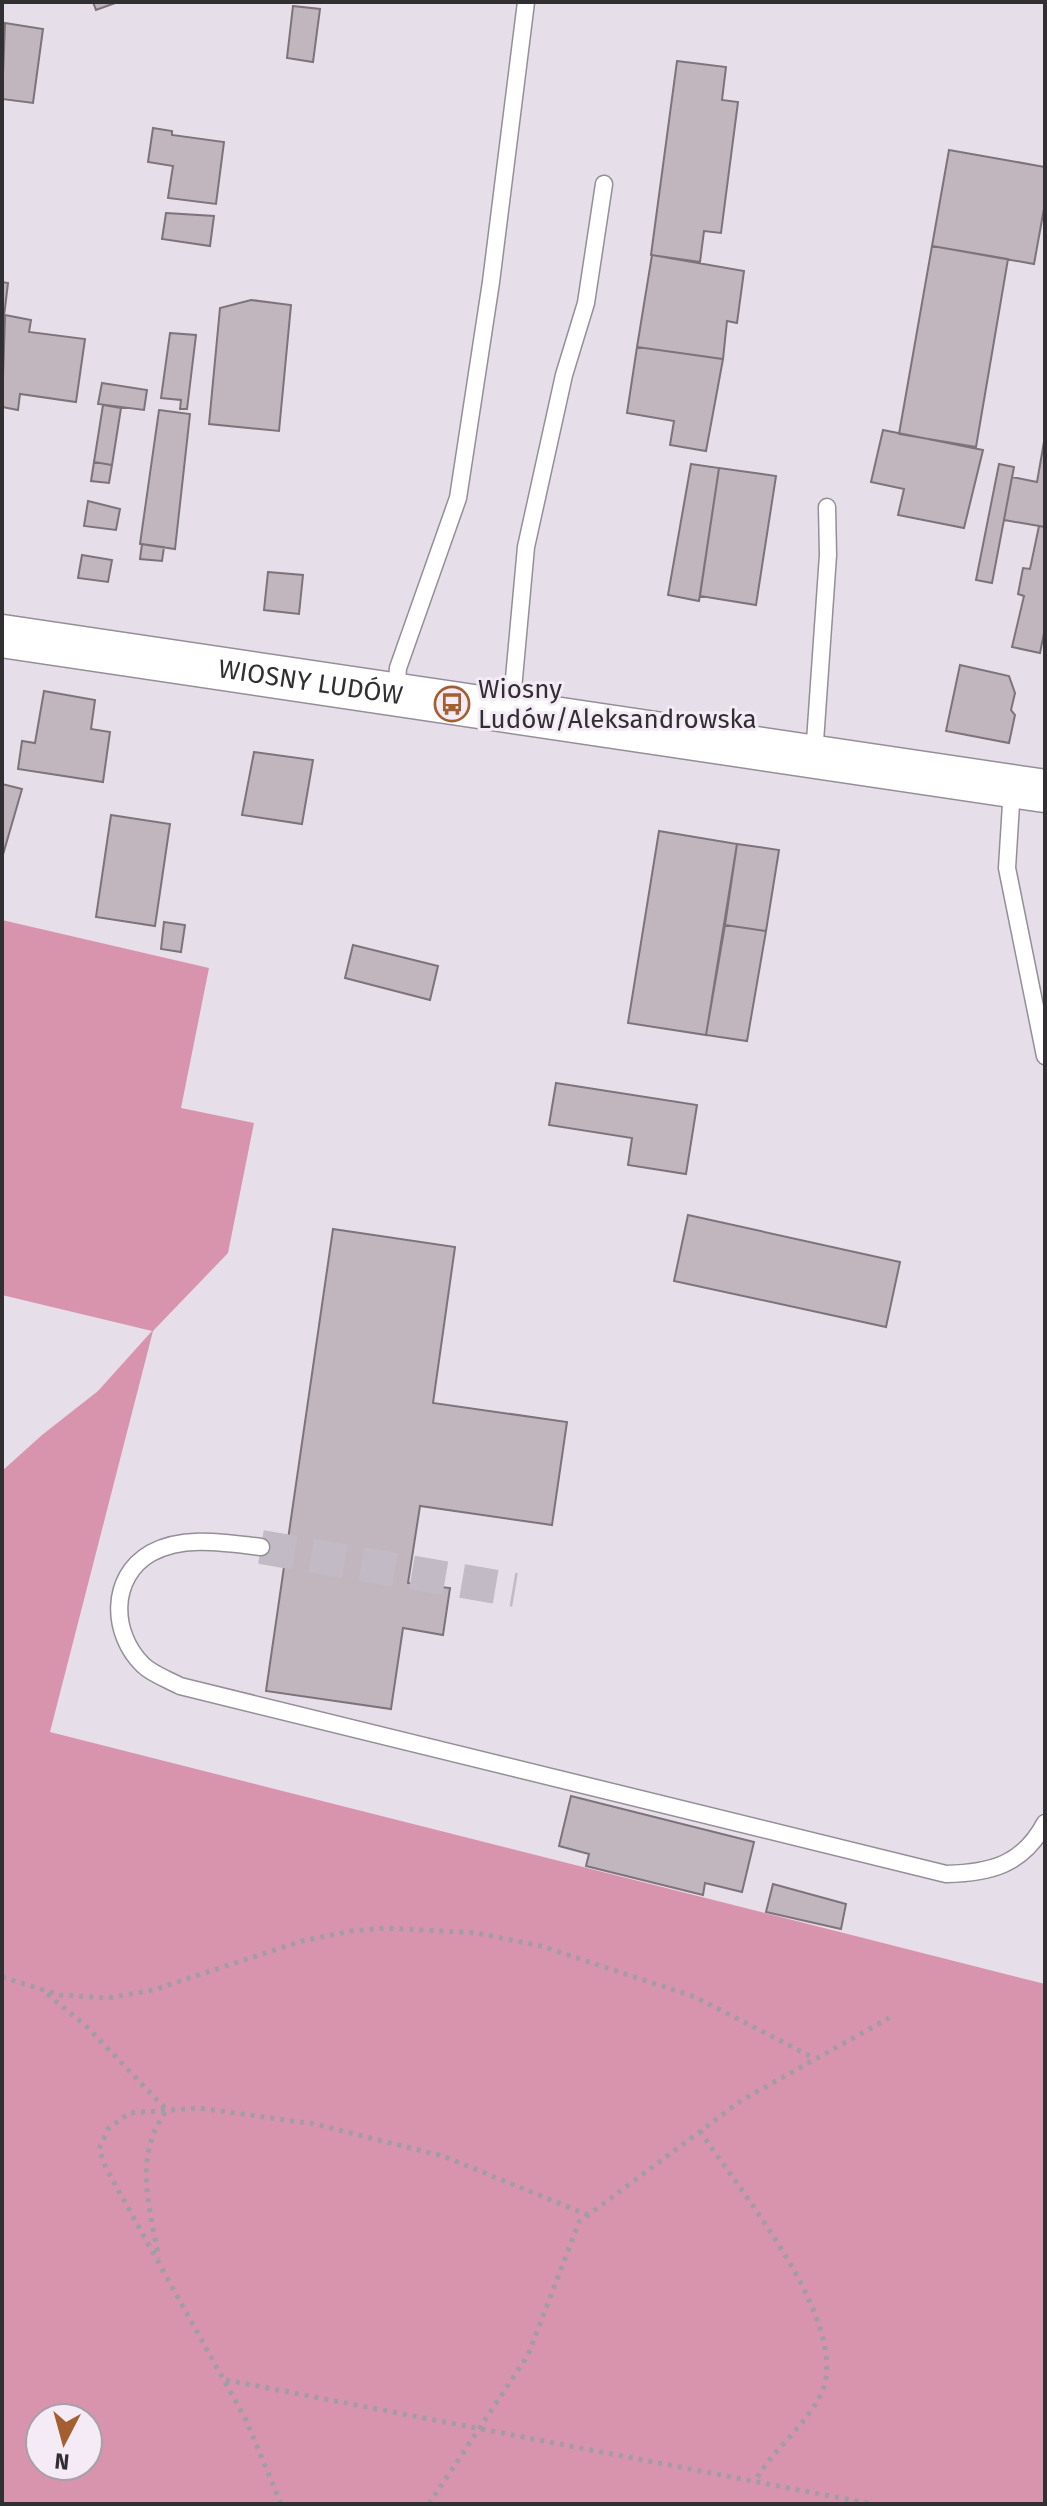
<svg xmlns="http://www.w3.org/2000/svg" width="1047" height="2506" viewBox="0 0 1047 2506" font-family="'Fira Sans',sans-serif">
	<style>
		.forest { fill: #d994ad; fill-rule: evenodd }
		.building { fill: #c1b6bd; stroke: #7d737a; stroke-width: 2 }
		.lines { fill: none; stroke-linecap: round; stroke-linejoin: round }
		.minor-tunnel { stroke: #c2bbc5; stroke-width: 34; stroke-dasharray: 34 17; stroke-linecap: butt }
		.service-casing { stroke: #958e97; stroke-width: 19 }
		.tertiary-casing { stroke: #958e97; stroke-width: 45 }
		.path { stroke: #a29ca5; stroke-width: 5; stroke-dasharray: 4 6; stroke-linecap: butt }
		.service { stroke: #fff; stroke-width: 16 }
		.tertiary { stroke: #fff; stroke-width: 42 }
		.labels { text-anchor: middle; stroke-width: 6; stroke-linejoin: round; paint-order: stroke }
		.street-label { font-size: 26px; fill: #322f33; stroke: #f4ebf6 }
		.poi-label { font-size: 26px; fill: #322f33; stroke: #f4ebf6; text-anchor: start }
	</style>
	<rect width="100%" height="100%" fill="#e6dee9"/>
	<!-- forest -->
	<path class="forest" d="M2,920L209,968L181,1108L254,1123L228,1253L153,1331L50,1732L1045,1984V2504H2V1471L42,1435L98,1391L152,1331L2,1295ZM40,2418H88V2466H40Z"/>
	<!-- building -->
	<path class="building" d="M93,2H118L96,10Z
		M293,6L320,9L313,62L287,58Z
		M5,23L43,29L33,103L2,99Z
		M677,61L726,67L722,100L738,102L721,233L704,231L700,262L651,255Z
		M153,128L172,131V135L224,142L216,204L168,198L173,166L148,162Z
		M949,150L1045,167V203L1034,264L932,246Z
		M166,213L214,216L210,246L162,239Z
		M932,246L1008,259L976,447L899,434Z
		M652,255L744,271L737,323L727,321L723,359L637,347Z
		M2,282L8,283L2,333Z
		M251,300L291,305L279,431L209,424L220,308Z
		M5,315L31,320L29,332L85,339L76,402L20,394L18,410L2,407Z
		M170,333L196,335L187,409H180L181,400L161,398Z
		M637,347L723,359L706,451L670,445L674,421L627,413Z
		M102,383L147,390L144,410L98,404Z
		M103,405L121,408L112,465L94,462Z
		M159,410L190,414L175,549L140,544Z
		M883,430L983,450L964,528L898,515L904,489L871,482Z
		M1045,436V527L1004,520L1012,477L1037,482Z
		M94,462L112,465L109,483L91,481Z
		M691,464L719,468L699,601L668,595Z
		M999,464L1014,467L992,583L976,580Z
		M719,468L776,476L756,605L700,596Z
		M88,501L120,509L116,530L84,526Z
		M1039,526L1045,527V628L1040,653L1012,647L1024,596L1018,594L1023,568L1030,569Z
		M142,544L164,547L162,561L140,559Z
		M82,555L112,560L108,582L78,578Z
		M268,572L303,575L299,614L264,610Z
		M960,665L1009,676L1015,693L1011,710L1015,715L1009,743L946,731Z
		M44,691L95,700L91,729L110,732L103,782L18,769L22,741L35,743Z
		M254,752L313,760L302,824L242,815Z
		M2,784L22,789L2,858Z
		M111,815L170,824L155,926L96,917Z
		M659,831L737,844L706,1035L628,1023Z
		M737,844L779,850L766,931L725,925Z
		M164,922L185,925L181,952L161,949Z
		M725,925L766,931L747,1041L706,1035Z
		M353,945L438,966L430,1000L345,978Z
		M556,1083L697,1105L686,1174L628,1165L632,1138L549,1125Z
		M688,1215L900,1262L886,1327L674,1281Z
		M333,1229L455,1247L433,1403L567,1422L552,1525L420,1506L408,1583L450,1588L443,1635L403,1628L391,1709L266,1691Z
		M571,1796L754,1842L742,1892L705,1883L703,1895L586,1866L589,1854L559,1846Z
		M773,1884L846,1904L841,1929L766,1912Z"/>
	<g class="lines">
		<!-- minor-tunnel -->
		<path class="minor-tunnel" d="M261,1547L515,1590"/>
		<!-- service casing -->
		<g class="service-casing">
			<path id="service" d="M396,695L398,668L458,498L491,282L526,2
				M511,711L526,547L564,375L586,303L604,184
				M814,756L828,555L827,507
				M1012,788L1007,868L1045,1056
				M261,1547C226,1543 184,1535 151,1553C109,1577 111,1634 143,1665C152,1674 169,1680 180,1686L946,1874C990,1873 1023,1865 1045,1823"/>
		</g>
		<!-- tertiary casing -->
		<g class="tertiary-casing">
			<g id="tertiary">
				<path id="s1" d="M2,636L1045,791"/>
			</g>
		</g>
		<!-- path -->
		<path class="path" d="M2,1977L60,1995L108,1998L153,1990L302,1941L351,1931L386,1928L477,1933L541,1946L695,1997L814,2058
			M47,1994L85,2025L167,2110C133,2154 149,2207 159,2258
			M700,2131C737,2187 854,2326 821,2394C804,2428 773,2449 755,2481
			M226,2380L872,2504
			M281,2504L246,2420L106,2168L99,2149L108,2129L129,2113L199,2108L315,2124L443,2156L588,2215
			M429,2504L528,2355L579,2222L742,2100L889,2018"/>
		<!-- service -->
		<use href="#service" class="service"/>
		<!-- tertiary -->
		<use href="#tertiary" class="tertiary"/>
	</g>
	<!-- icons -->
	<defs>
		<g id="bus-ring" transform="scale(1.8)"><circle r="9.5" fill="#f4ebf6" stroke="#a35f2f" stroke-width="1.5"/><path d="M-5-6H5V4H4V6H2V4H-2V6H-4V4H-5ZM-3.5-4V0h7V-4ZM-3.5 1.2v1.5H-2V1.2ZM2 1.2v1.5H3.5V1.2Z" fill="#a35f2f"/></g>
	</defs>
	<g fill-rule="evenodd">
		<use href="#bus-ring" x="452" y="704"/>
	</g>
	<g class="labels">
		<!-- street labels -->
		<g class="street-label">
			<text dy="9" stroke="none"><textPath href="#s1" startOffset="312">WIOSNY LUDÓW</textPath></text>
		</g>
		<!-- poi labels -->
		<g class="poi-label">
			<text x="478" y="698">Wiosny<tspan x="478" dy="30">Ludów/Aleksandrowska</tspan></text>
		</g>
	</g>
	<!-- border -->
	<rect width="1047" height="2506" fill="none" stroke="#322f33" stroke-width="8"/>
	<!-- north arrow -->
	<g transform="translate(64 2442) rotate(186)"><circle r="38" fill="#f4ebf6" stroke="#a6a0a8" stroke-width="2"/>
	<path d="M0-6L14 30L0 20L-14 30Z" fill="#a35f2f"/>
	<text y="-12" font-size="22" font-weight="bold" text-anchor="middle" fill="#322f33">N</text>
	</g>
</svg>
